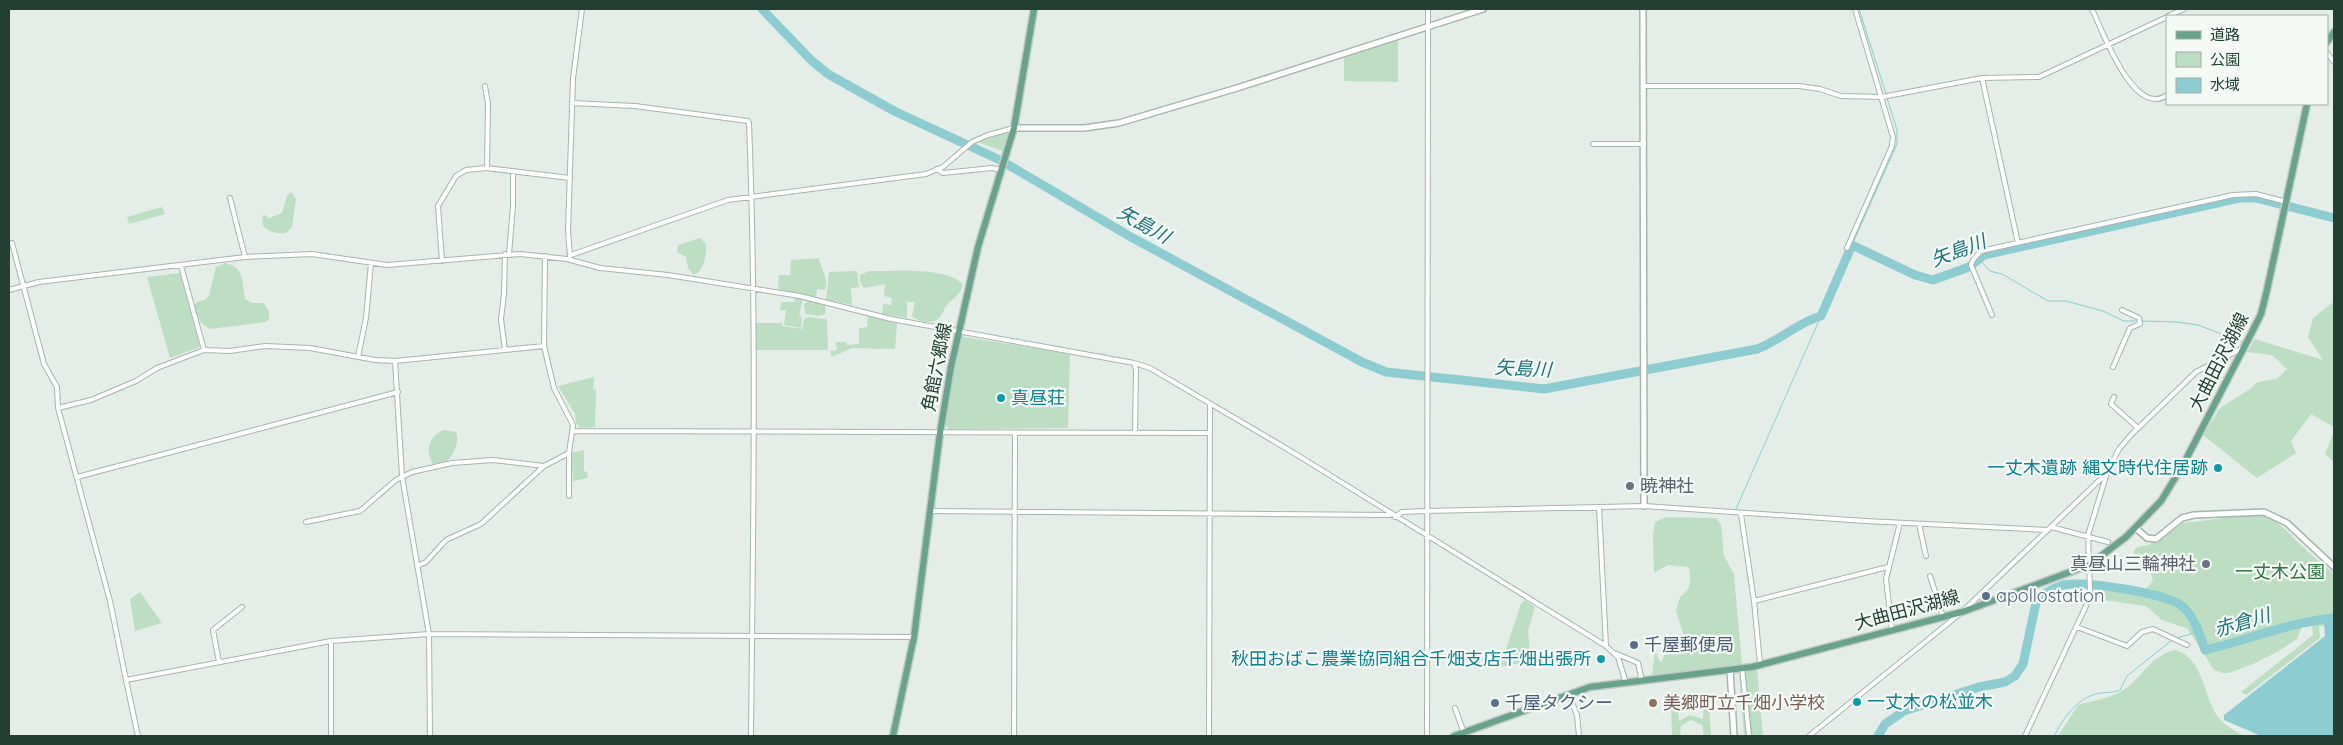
<svg xmlns="http://www.w3.org/2000/svg" width="2343" height="745" viewBox="0 0 2343 745" font-family="Quicksand,'Noto Sans JP',sans-serif">
	<style>
		.green { fill: #bddec3 }
		.water { fill: #8dcdd1 }
		.lines { fill: none; stroke-linecap: round; stroke-linejoin: round }
		.stream { stroke: #8dcdd1; stroke-width: 1 }
		.river { stroke: #8dcdd1; stroke-width: 9 }
		.minor-casing { stroke: #a6b5ae; stroke-width: 6 }
		.tertiary-casing { stroke: #a6b5ae; stroke-width: 8 }
		.primary-casing { stroke: #c1c9c6; stroke-width: 9 }
		.minor { stroke: #fff; stroke-width: 4 }
		.tertiary { stroke: #fff; stroke-width: 5 }
		.primary { stroke: #69a28d; stroke-width: 6 }
		.culture-dot { fill: #0f9aa8; stroke: #f4f9f6; stroke-width: 2 }
		.worship-dot { fill: #6b7280; stroke: #f4f9f6; stroke-width: 2 }
		.service-dot { fill: #5c6f8a; stroke: #f4f9f6; stroke-width: 2 }
		.education-dot { fill: #8d6e63; stroke: #f4f9f6; stroke-width: 2 }
		.labels { text-anchor: middle; stroke-width: 4.5; stroke-linejoin: round; paint-order: stroke }
		.street-label { font-size: 18px; fill: #233f34; stroke: #f4f9f6 }
		.culture-label { font-size: 18px; fill: #0d838f; stroke: #f4f9f6; text-anchor: start }
		.worship-label { font-size: 18px; fill: #5b616d; stroke: #f4f9f6; text-anchor: start }
		.park-label { font-size: 18px; fill: #2e7542; stroke: #f4f9f6 }
		.service-label { font-size: 18px; fill: #4e5e75; stroke: #f4f9f6; text-anchor: start }
		.education-label { font-size: 18px; fill: #785e54; stroke: #f4f9f6; text-anchor: start }
		.water-label { font-size: 19px; font-style: italic; fill: #1e747a; stroke: #f4f9f6 }
	</style>
	<rect width="100%" height="100%" fill="#e4ede8"/>
	<!-- green -->
	<path class="green" d="M1398,40V82L1344,81V56Z
		M1005,132L1008,136L1003,151L978,142Z
		M291,192L296,199L292,227L286,233C276,234 270,232 263,226L262,216L265,215L269,218L282,213L287,196Z
		M162,207L165,214L129,224L127,217Z
		M700,238L706,244C707,254 704,271 694,275L688,268L686,257L677,252L678,245Z
		M819,258C821,271 829,276 825,290L817,289L816,298L778,289L779,275H790L791,260Z
		M225,263C245,267 242,283 245,299L252,303H264L269,312V319L266,322L210,329C200,324 196,316 193,306L197,302L205,300L209,295L216,267Z
		M857,271L859,287L851,288L852,305L826,300L829,272Z
		M869,271C892,272 949,266 963,285C960,296 953,298 946,306C943,310 943,314 940,317C935,325 918,322 912,316L915,302H907V318L882,314L883,304L891,305L892,298L884,296L885,284L864,288L860,282V275Z
		M180,273L200,347L170,358L147,277Z
		M795,298H803L799,316L802,317L801,328L784,325L786,310H780L781,302H795Z
		M809,301L824,303L826,309L825,314L819,316L805,314L804,304Z
		M2332,303H2334V427L2311,414L2291,441L2296,453L2257,478L2203,435L2220,408L2250,389L2258,382L2277,379L2287,369L2272,355L2247,352L2255,339L2323,360L2308,337L2313,318Z
		M868,316L897,323L895,349L852,348L832,357L830,351L837,350L836,342H846L847,345L859,344V328L867,327Z
		M809,317L827,319L828,350H756V323H782V326L802,329L804,319Z
		M959,336L1070,354L1068,428L949,429L944,423Z
		M594,377L593,390L596,389L595,427L580,428L576,423L575,414L558,386Z
		M444,430L456,432C460,441 454,454 447,461L433,464C424,450 430,435 444,430Z
		M2334,431V462L2325,454Z
		M584,450V471L587,472L588,478L573,481L571,453Z
		M2257,515C2279,518 2288,534 2304,548C2314,557 2324,565 2334,574V625L2319,626L2320,638L2246,695L2241,692L2313,635L2312,626L2302,627L2297,639L2279,651L2253,664L2229,673H2223L2214,670L2188,629L2162,620L2146,606L2103,600L2095,595L2096,590L2101,589C2120,591 2141,601 2153,580C2150,566 2144,567 2134,559V550L2138,547L2148,545L2163,538L2183,523L2217,519L2223,516Z
		M1666,517L1716,518L1721,525L1724,556L1734,574L1742,665L1652,676L1655,651L1661,663L1666,651L1687,646L1676,611L1680,597C1692,589 1691,580 1689,567L1668,565L1654,573L1653,536L1655,522Z
		M140,592L162,623L135,631L130,599Z
		M1525,600L1535,607L1528,631L1531,661L1503,666L1501,664L1521,604Z
		M2176,650C2204,659 2203,696 2218,717C2224,725 2236,731 2243,736H2058L2078,705C2091,701 2107,699 2120,692C2141,681 2150,654 2176,650Z
		M1757,669L1763,736H1744L1739,672Z
		M1709,704L1711,736H1704L1702,725L1691,720L1681,726L1680,736H1672L1671,706H1678L1679,721L1690,715L1703,719V705Z"/>
	<!-- water -->
	<path class="water" d="M2334,622V736H2261L2224,720V715L2325,636L2324,623Z"/>
	<g class="lines">
		<!-- stream -->
		<path class="stream" d="M1859,9L1886,94
			M1852,245L1897,144V130L1887,98
			M1980,260L1990,271L2002,274L2048,301H2066L2103,311L2124,321H2137
			M2141,321L2177,322L2198,325L2242,342
			M1736,509L1821,316
			M2177,638L2194,633L2200,635
			M1745,672L1752,736
			M2054,736C2064,717 2078,696 2101,693C2108,692 2113,693 2120,690L2127,676L2172,640"/>
		<!-- river -->
		<path class="river" d="M762,9L812,61L828,74L894,111L1000,160L1131,237L1362,362L1386,372L1544,389L1757,349C1780,341 1798,322 1821,316L1852,245L1915,275L1933,280L1969,267L1984,255L2239,198H2256L2334,218
			M1878,736L1885,724L1904,711L1979,687L2005,682L2015,676L2023,664L2037,598C2047,592 2059,584 2072,584C2094,583 2166,593 2182,606C2194,616 2200,635 2205,650C2248,640 2290,622 2334,618"/>
		<!-- minor casing -->
		<g class="minor-casing">
			<path id="minor" d="M2092,9C2102,30 2134,119 2167,95
				M2168,16L2184,9
				M2327,53L2334,62
				M1982,78L2018,243
				M485,86L488,104L487,168
				M1644,86H1799L1820,89L1841,96L1882,97L1982,78L2039,77L2167,17
				M572,103L635,106L748,121L749,123C757,327 753,532 751,736
				M1593,144H1644
				M937,169L943,173L992,168L1002,170
				M230,198L245,257
				M12,243L44,364L57,387L58,408L110,601L126,680
				M1847,248L1892,146L1893,137L1855,9
				M505,254L504,294L501,319L505,350
				M509,254L513,206V172
				M571,255L728,200L926,174L943,167L972,142L988,135L1014,128
				M545,256L544,346L554,388L573,425L569,453V496
				M570,256L568,231L573,78L582,9
				M442,261L438,206L456,176L466,170L486,168L570,178
				M181,266L204,350
				M9,290L39,282L245,257L312,254L387,265L520,254L567,259L600,268L668,275L800,296L891,319L1134,363L1150,368L1294,453L1606,646L1618,657L1626,683
				M1992,315L1971,265L1973,260L1981,251L2233,195L2256,194L2287,202
				M358,357L366,318L371,263
				M395,361L402,476L429,634L430,736
				M1134,363L1136,370L1135,433
				M2113,367L2130,328L2140,324L2139,318L2122,310
				M2114,397L2111,404L2138,428
				M58,408L91,400L136,381L157,368L204,350L230,351L265,346L310,348L375,360L395,361L544,346
				M573,431L1209,433
				M77,477L398,392
				M1599,507L1606,646
				M929,511L1390,515
				M1741,514L1754,601L1760,664
				M1395,517L1402,512L1426,511L1644,506L1865,521L2048,530
				M306,522L360,511L396,480L412,472L452,463L493,460L544,466L569,453
				M1919,524L1926,556
				M2051,527L2108,542
				M417,566L426,562L446,540L481,524L544,466
				M1930,576L1943,617
				M1754,601L1888,567
				M2077,627L2127,646L2142,632L2153,629L2187,645
				M1892,630L1886,579L1900,523
				M1617,654L1638,663L1642,681
				M219,662L213,630L242,607
				M1742,668L1749,736
				M1569,695L1577,715L1579,736
				M1455,708L1464,733
				M138,736L126,680L331,641L429,634L914,637
				M331,736V641
				M1014,736L1015,433
				M1209,736L1210,404
				M1427,736L1428,9
				M1809,736L1962,612L2107,473L2119,449L2131,435L2196,372L2243,348
				M2025,736L2086,606L2090,591L2088,535L2107,473"/>
		</g>
		<!-- tertiary casing -->
		<g class="tertiary-casing">
			<path id="tertiary" d="M1643,9L1644,506
				M1014,128H1084L1119,123L1237,88L1483,9
				M2136,528L2147,538L2156,539L2182,518L2194,515L2264,512L2287,523L2334,567
				M1730,669L1734,736"/>
		</g>
		<!-- primary casing -->
		<g class="primary-casing">
			<path id="primary" d="M2327,42L2334,32
				M893,736L914,637L940,433L951,367L978,247L1014,128L1034,9
				M1454,736L1590,687L1752,667L1962,612L2089,565L2126,537L2161,501L2183,465L2252,332L2261,314L2267,290L2307,104"/>
		</g>
		<!-- minor -->
		<use href="#minor" class="minor"/>
		<!-- tertiary -->
		<use href="#tertiary" class="tertiary"/>
		<!-- primary -->
		<use href="#primary" class="primary"/>
	</g>
	<!-- markers -->
	<g class="culture-dot">
		<circle cx="1001" cy="398" r="5"/>
		<circle cx="2218" cy="468" r="5"/>
		<circle cx="1601" cy="659" r="5"/>
		<circle cx="1857" cy="702" r="5"/>
	</g>
	<g class="worship-dot">
		<circle cx="1630" cy="486" r="5"/>
		<circle cx="2206" cy="564" r="5"/>
	</g>
	<g class="service-dot">
		<circle cx="1986" cy="596" r="5"/>
		<circle cx="1634" cy="645" r="5"/>
		<circle cx="1495" cy="703" r="5"/>
	</g>
	<circle class="education-dot" cx="1653" cy="703" r="5"/>
	<g class="labels">
		<!-- street labels -->
		<g class="street-label">
			<text transform="translate(2219 362) rotate(-63)" y="6">大曲田沢湖線</text>
			<text transform="translate(937 367) rotate(-79)" y="6">角館六郷線</text>
			<text transform="translate(1907 610) rotate(-15)" y="6">大曲田沢湖線</text>
		</g>
		<!-- culture labels -->
		<g class="culture-label">
			<text x="1011" y="404">真昼荘</text>
			<text x="2208" y="474" text-anchor="end">一丈木遺跡 縄文時代住居跡</text>
			<text x="1591" y="665" text-anchor="end">秋田おばこ農業協同組合千畑支店千畑出張所</text>
			<text x="1867" y="708">一丈木の松並木</text>
		</g>
		<!-- worship labels -->
		<g class="worship-label">
			<text x="1640" y="492">暁神社</text>
			<text x="2196" y="570" text-anchor="end">真昼山三輪神社</text>
		</g>
		<!-- park labels -->
		<g class="park-label">
			<text x="2280" y="578">一丈木公園</text>
		</g>
		<!-- service labels -->
		<g class="service-label">
			<text x="1996" y="602">apollostation</text>
			<text x="1644" y="651">千屋郵便局</text>
			<text x="1505" y="709">千屋タクシー</text>
		</g>
		<!-- education labels -->
		<g class="education-label">
			<text x="1663" y="709">美郷町立千畑小学校</text>
		</g>
		<!-- water labels -->
		<g class="water-label">
			<text transform="translate(1144 224) rotate(29)" y="7">矢島川</text>
			<text transform="translate(1958 250) rotate(-21)" y="7">矢島川</text>
			<text transform="translate(1523 368) rotate(3)" y="7">矢島川</text>
			<text transform="translate(2242 622) rotate(-16)" y="7">赤倉川</text>
		</g>
	</g>
	<!-- border -->
	<rect width="2343" height="745" fill="none" stroke="#233f34" stroke-width="20"/>
	<!-- legend -->
	<rect x="2166" y="15" width="162" height="90" fill="#f4f9f6" stroke="#a0afa8"/>
	<rect x="2176" y="31" width="25" height="8" fill="#69a28d" stroke="#a0afa8"/>
	<text x="2210" y="40" font-size="15" fill="#233f34">道路</text>
	<rect x="2176" y="52" width="25" height="15" fill="#bddec3" stroke="#a0afa8"/>
	<text x="2210" y="65" font-size="15" fill="#233f34">公園</text>
	<rect x="2176" y="78" width="25" height="15" fill="#8dcdd1" stroke="#a0afa8"/>
	<text x="2210" y="90" font-size="15" fill="#233f34">水域</text>
</svg>
